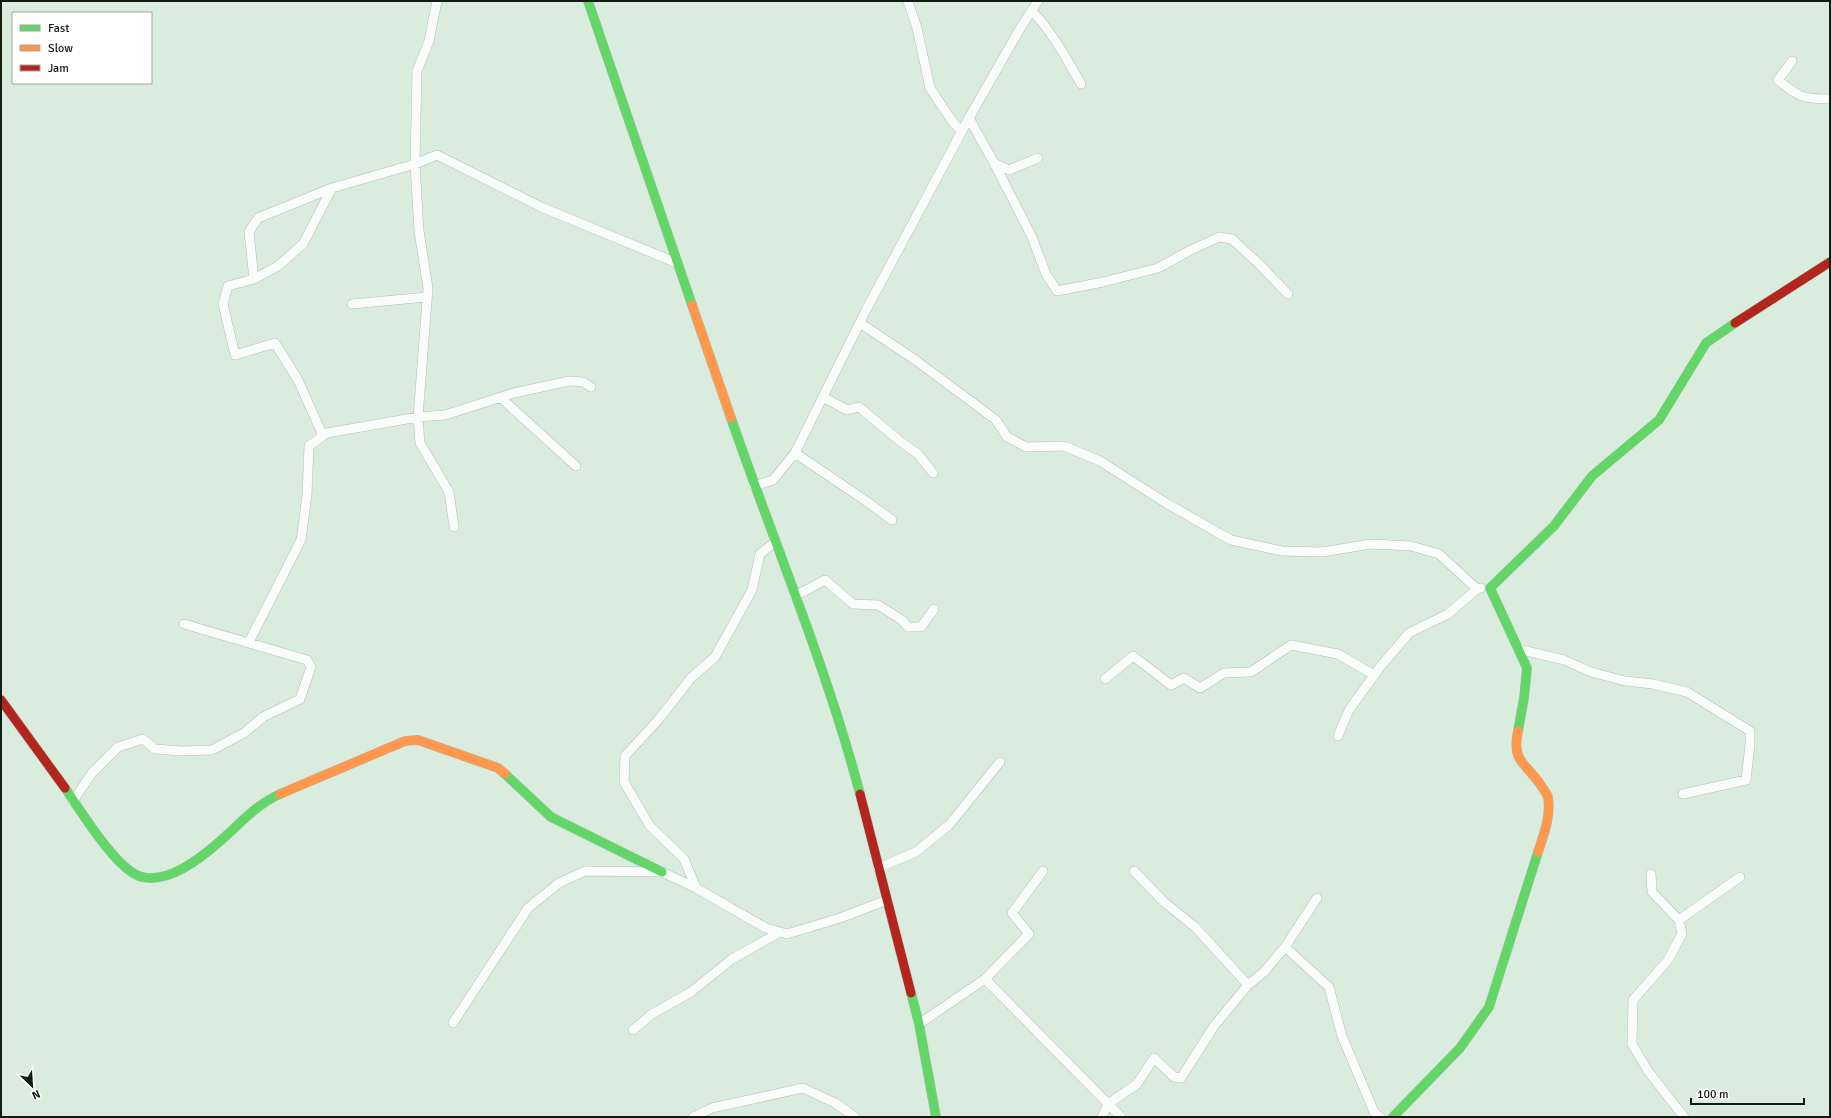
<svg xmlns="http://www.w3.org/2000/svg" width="1831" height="1118" viewBox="0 0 1831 1118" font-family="Signika,sans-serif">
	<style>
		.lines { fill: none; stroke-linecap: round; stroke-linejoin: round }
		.street-casing { stroke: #b2bfb5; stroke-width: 10 }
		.fast-casing { stroke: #b2bfb5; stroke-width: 10 }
		.slow-casing { stroke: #b2bfb5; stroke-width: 10 }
		.jam-casing { stroke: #b2bfb5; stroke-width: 10 }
		.street { stroke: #f9fcfa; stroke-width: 9 }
		.fast { stroke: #63d668; stroke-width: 9 }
		.slow { stroke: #ff974d; stroke-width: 9 }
		.jam { stroke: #b3261e; stroke-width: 9 }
	</style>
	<rect width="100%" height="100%" fill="#daecde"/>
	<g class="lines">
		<!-- street casing -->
		<g class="street-casing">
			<path id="street" d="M908,1L917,28L930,88L952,121L962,132
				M1032,11C1053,33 1066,58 1081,84
				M1792,61L1778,80C1798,97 1803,99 1830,99
				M969,118L994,163L1009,170L1038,158
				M994,163L1032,237L1046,274L1057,291L1103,282L1158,268L1189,251L1219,237L1232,239L1260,265L1288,294
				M254,279L249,232L258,218L332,188
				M352,304L427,297
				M860,323L914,359L996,420L1007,437L1026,447L1064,446L1100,461L1166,503L1231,540L1282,551L1322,552L1371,544L1411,546L1439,554L1477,589
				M823,397L847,410L859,407L901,442L918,454L933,473
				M501,398L576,466
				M323,436L298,380L275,343L235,355L223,304L228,286L254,279L278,266L303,244L332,188L415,164L437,155L541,207L677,263
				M795,453L866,501L892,520
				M754,486L773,480L795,453L865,312L969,118L1021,27L1038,1
				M454,527L449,492L420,443L418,417L445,415L514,393L569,381L583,382L591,387
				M775,542L760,554L752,590L715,657L691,678L659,719L625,756L624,782L650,826L684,859L696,888L766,928L787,934L840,918L887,900
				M795,596L825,580L853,604L878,605L902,620L908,627H921L934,609
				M249,642L301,540L307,495L309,446L327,433L418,417L428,288L419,231L415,164L417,71L429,41L437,1
				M1518,649L1564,660L1591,672L1625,681L1653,684L1687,692L1750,731V744L1746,780L1683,794
				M1105,679L1133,656L1171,685L1184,678L1200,688L1224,673L1251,672L1291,645L1338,654L1374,675
				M1338,736L1349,710L1380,667L1409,633L1448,614L1477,589L1481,588
				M73,801L92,773L118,747L143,739L155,749L181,751L212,750L244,733L263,717L300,699L311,667L307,660L184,624
				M878,868L916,852L949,825L1000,762
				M1134,871L1164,902L1195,927L1248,985
				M1651,874L1652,892L1679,920L1740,877
				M1679,920L1682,934L1668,960L1633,1000L1632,1044L1648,1071L1684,1117
				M1285,947L1329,987L1342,1036L1374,1112L1380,1117
				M985,979L1029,934L1012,913L1043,871
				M453,1023L528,908L559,883L585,871L662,872L696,888
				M919,1024L985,979L1121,1117
				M633,1030L652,1014L691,992L732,959L780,932
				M693,1117L712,1108L803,1088L835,1103L855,1117
				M1102,1117L1108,1104L1137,1084L1154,1058L1174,1077L1181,1078L1214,1026L1248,985L1264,972L1285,947L1317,898"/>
		</g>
		<!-- fast casing -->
		<g class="fast-casing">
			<path id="fast" d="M588,1L692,305
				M731,418C774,543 826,665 860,794
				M1518,731L1524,698L1527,668L1490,588L1554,526L1592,476L1659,420L1706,343L1735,323
				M505,774L551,817L662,872
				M65,788C80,810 117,871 142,877C169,883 198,860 218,843C238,826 255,805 280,794
				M911,993L919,1024L936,1117
				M1393,1117L1460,1048L1489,1007L1538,852"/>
		</g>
		<!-- slow casing -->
		<g class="slow-casing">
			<path id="slow" d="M692,305L731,418
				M1518,731C1511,763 1527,763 1542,787C1544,790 1547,794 1548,797C1551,816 1544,834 1538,852
				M280,794L405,741L418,740L498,768L505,774"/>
		</g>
		<!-- jam casing -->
		<g class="jam-casing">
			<path id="jam" d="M1735,323L1830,262
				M1,700L65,788
				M860,794L911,993"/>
		</g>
		<!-- street -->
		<use href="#street" class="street"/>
		<!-- fast -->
		<use href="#fast" class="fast"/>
		<!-- slow -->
		<use href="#slow" class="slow"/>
		<!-- jam -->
		<use href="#jam" class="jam"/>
	</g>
	<!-- border -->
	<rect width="1831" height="1118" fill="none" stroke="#111d14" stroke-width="4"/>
	<!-- legend -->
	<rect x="12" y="12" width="140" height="72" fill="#ffffff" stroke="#a0a5a1"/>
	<rect x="20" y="25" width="20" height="6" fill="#63d668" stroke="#a0a5a1"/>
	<text x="48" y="32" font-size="12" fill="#111d14">Fast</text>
	<rect x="20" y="45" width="20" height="6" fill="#ff974d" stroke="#a0a5a1"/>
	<text x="48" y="52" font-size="12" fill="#111d14">Slow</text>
	<rect x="20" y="65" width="20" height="6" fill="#b3261e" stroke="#a0a5a1"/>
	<text x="48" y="72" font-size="12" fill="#111d14">Jam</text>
	<!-- north arrow -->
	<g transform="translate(32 1086) rotate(155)" stroke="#ffffff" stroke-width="3" paint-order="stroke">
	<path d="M0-3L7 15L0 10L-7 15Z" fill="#111d14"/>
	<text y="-6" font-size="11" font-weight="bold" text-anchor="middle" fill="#111d14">N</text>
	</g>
	<!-- scale -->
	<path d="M1691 1098v6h113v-6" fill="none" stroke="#111d14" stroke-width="2"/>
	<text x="1697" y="1098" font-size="12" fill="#111d14" stroke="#ffffff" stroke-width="3" paint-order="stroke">100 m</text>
</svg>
